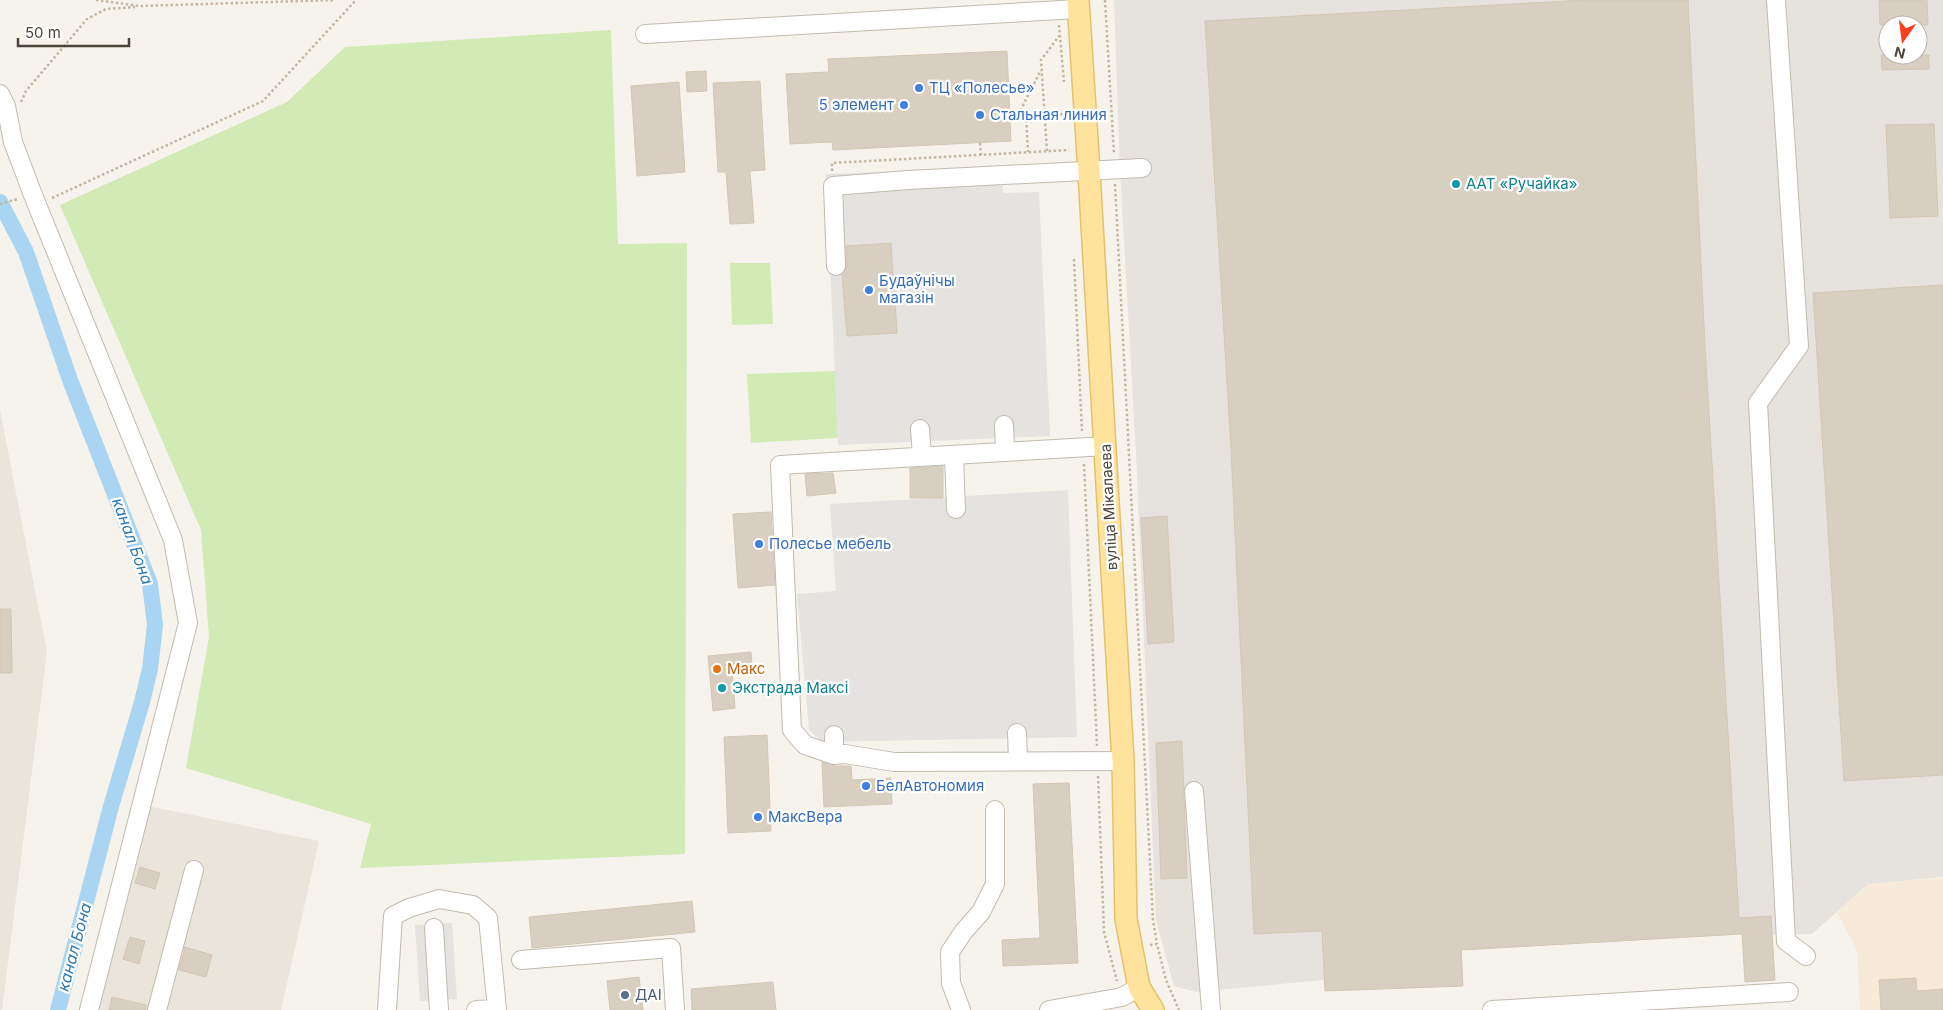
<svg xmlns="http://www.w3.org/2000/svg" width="1943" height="1010" viewBox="0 0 1943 1010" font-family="Inter,sans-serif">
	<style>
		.residential { fill: #eae5da }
		.commercial { fill: #f7ead8 }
		.industrial { fill: #e6e2dd; fill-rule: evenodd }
		.green { fill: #d2eab5 }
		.parking { fill: #e5e3e0 }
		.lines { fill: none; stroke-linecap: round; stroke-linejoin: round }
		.canal { stroke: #a9d4f2; stroke-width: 16 }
		.building { fill: #d8cfc1; stroke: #d3c7b4 }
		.minor-casing { stroke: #c2bbae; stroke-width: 20 }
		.major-casing { stroke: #e6c16a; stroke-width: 24 }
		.path { stroke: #c4b79f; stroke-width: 2.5; stroke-dasharray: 2.5 2.5; stroke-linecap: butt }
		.minor { stroke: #fff; stroke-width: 18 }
		.major { stroke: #ffe39c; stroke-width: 21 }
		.shop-dot { fill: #3f7fe0; stroke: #fff; stroke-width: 2 }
		.culture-dot { fill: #0f9aa8; stroke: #fff; stroke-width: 2 }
		.food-dot { fill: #e8710a; stroke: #fff; stroke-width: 2 }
		.service-dot { fill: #5c6f8a; stroke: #fff; stroke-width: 2 }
		.labels { text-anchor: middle; stroke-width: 4.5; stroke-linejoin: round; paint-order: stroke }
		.shop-label { font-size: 15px; fill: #366cbe; stroke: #fff; text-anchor: start }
		.culture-label { font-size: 15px; fill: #0d838f; stroke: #fff; text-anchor: start }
		.street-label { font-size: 15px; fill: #4b4439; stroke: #fff }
		.food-label { font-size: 15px; fill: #c56008; stroke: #fff; text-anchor: start }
		.service-label { font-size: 15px; fill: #4e5e75; stroke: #fff; text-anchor: start }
		.water-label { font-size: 16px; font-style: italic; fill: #2e7ab2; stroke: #fff }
	</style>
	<rect width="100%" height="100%" fill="#f6f3ec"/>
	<!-- residential -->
	<path class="residential" d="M0,410L47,652L2,1010H0Z
		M148,806L319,841L281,1010H96Z"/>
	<!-- commercial -->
	<path class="commercial" d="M1943,878V1010H1860L1857,950L1837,912L1868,884Z"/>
	<!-- industrial -->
	<path class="industrial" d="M1114,0H1943V877L1868,884L1812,934L1772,935L1775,980L1745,982L1742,934L1462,950L1463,986L1325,991L1324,980L1196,992L1174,986L1156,921L1136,453L1120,170ZM1888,25H1918V55H1888Z"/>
	<!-- green -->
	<path class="green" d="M611,30L618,244L687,243L685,854L360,868L371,824L186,768L209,637L201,530L60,205L287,102L345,47Z
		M730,263H770L773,324L732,325Z
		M835,371L838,438L751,443L747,374Z"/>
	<!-- parking -->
	<path class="parking" d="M1002,167L1003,193L1039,192L1050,436L838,445L826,174Z
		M1068,490L1077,737L822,742L809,730L797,594L836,591L830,504Z
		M452,923L457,999L420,1001L415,925Z"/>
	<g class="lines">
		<!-- canal -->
		<path class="canal" d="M0,202L26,252L70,380L150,584L155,625L150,669L142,702L110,810L58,1010"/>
	</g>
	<!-- building -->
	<path class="building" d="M1584,0H1688L1705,346L1739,918L1771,916L1775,980L1745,982L1742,934L1461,950L1463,986L1325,991L1322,931L1254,934L1231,448L1205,21Z
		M1879,0H1927L1928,25H1880Z
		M1007,51L1011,141L833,150L832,142L790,144L786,74L829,72L828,59Z
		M1881,55H1929V69L1882,70Z
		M706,71L707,91L687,92L686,72Z
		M760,81L765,170L750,171L754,223L730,224L726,172H718L713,83Z
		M679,82L685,172L637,176L631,86Z
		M1934,124L1938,216L1890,218L1886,125Z
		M891,243L897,333L847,336L842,274L847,266L846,246Z
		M1943,285V775L1844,781L1813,293Z
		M943,466V498H910V468Z
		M833,473L836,493L807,496L805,474Z
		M771,512L775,585L738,588L733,514Z
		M1167,516L1174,642L1148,644L1141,518Z
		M0,609H11L12,673H0Z
		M751,652L752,666L732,668L735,708L713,711L708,656Z
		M767,735L771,831L728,833L724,737Z
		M1182,741L1187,878L1161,879L1156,743Z
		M822,762L834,766H851L852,780L891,778L892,804L824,807Z
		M1069,783L1078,963L1003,966L1002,940L1040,938L1033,784Z
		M140,867L160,873L155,889L135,883Z
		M692,901L695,932L532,948L529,917Z
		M130,937L145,941L139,964L123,959Z
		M185,947L212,955L206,977L179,970Z
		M639,977L643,1010H610L607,981Z
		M1916,978L1917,991L1943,989V1010H1881L1879,980Z
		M773,982L776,1010H692L691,989Z
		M112,997L146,1005V1010H109Z"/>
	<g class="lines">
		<!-- minor casing -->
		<g class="minor-casing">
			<path id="minor" d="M1776,0L1799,346L1758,403L1786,941L1806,956
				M645,34L1078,9
				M0,94L6,106L13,142L33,195L173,540L188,623L89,1010
				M836,266L833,186L908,180L1142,168
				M1004,425L1005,451
				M920,429L922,456
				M1106,446L780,465L792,730L805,745L834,755L845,754L894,762L1123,761
				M954,455L956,509
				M1017,733L1018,761
				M834,755V735
				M1194,791L1211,1010
				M434,928L439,1010
				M521,960L671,948L675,1010
				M157,1010L194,870
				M387,1010L393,916L409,908L439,899L473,905L488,918L497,1009L476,1010
				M961,1010L951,983L950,952L964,931L981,912L995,884V810
				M1049,1010L1122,997L1139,987
				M1492,1010L1789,992"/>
		</g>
		<!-- major casing -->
		<g class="major-casing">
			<path id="major" d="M1078,0L1089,172L1123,761L1126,919L1139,987L1153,1010"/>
		</g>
		<!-- path -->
		<path class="path" d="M96,0L140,6L335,0
			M1105,0L1114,154
			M1059,25L1064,82
			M21,102L26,91L87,19L106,9L135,7
			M1018,115L1041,70
			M1026,115L1028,152
			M1010,116L1066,114
			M980,143L981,155
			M1047,151L1041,60L1059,36
			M832,171V163L1069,150
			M1115,184L1153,920L1157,944
			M52,198L263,101L356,0
			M0,204L18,199
			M1074,259L1082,431
			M1084,464L1097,746
			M1098,776L1104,932L1117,981
			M1150,945L1157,944L1166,980L1179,1010"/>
		<!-- minor -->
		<use href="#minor" class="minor"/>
		<!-- major -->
		<use href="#major" class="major"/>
	</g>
	<!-- markers -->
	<g class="shop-dot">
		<circle cx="919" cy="88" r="5"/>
		<circle cx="904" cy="105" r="5"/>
		<circle cx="980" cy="115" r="5"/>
		<circle cx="869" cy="290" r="5"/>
		<circle cx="759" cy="544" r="5"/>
		<circle cx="866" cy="786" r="5"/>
		<circle cx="758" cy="817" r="5"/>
	</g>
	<g class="culture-dot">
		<circle cx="1456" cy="184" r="5"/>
		<circle cx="722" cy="688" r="5"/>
	</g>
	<circle class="food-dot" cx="717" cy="669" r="5"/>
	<circle class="service-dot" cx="625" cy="995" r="5"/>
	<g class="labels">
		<!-- shop labels -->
		<g class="shop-label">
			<text x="929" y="93">ТЦ «Полесье»</text>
			<text x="894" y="110" text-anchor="end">5 элемент</text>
			<text x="990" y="120">Стальная линия</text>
			<text x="879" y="286">Будаўнічы<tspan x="879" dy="17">магазін</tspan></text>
			<text x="769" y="549">Полесье мебель</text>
			<text x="876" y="791">БелАвтономия</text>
			<text x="768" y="822">МаксBepa</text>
		</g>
		<!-- culture labels -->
		<g class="culture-label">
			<text x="1466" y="189">ААТ «Ручайка»</text>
			<text x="732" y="693">Экстрада Максі</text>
		</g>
		<!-- street labels -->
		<g class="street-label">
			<text transform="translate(1109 507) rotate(-93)" y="5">вуліца Мікалаева</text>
		</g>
		<!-- food labels -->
		<g class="food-label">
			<text x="727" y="674">Макс</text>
		</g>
		<!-- service labels -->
		<g class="service-label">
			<text x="635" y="1000">ДАІ</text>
		</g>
		<!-- water labels -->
		<g class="water-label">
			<text transform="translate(133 541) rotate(70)" y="6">канал Бона</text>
			<text transform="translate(74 947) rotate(-75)" y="6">канал Бона</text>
		</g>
	</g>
	<!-- north arrow -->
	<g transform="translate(1903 40) rotate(194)"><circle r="24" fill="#ffffff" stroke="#b7b4b0"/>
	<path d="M0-4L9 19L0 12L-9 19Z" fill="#fc3f1d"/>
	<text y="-8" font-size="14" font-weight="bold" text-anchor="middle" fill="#4b4439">N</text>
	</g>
	<!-- scale -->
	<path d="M18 38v8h111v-8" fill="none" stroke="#4b4439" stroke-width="2.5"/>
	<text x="25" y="38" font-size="15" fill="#4b4439" stroke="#ffffff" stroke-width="4" paint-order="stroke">50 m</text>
</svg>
